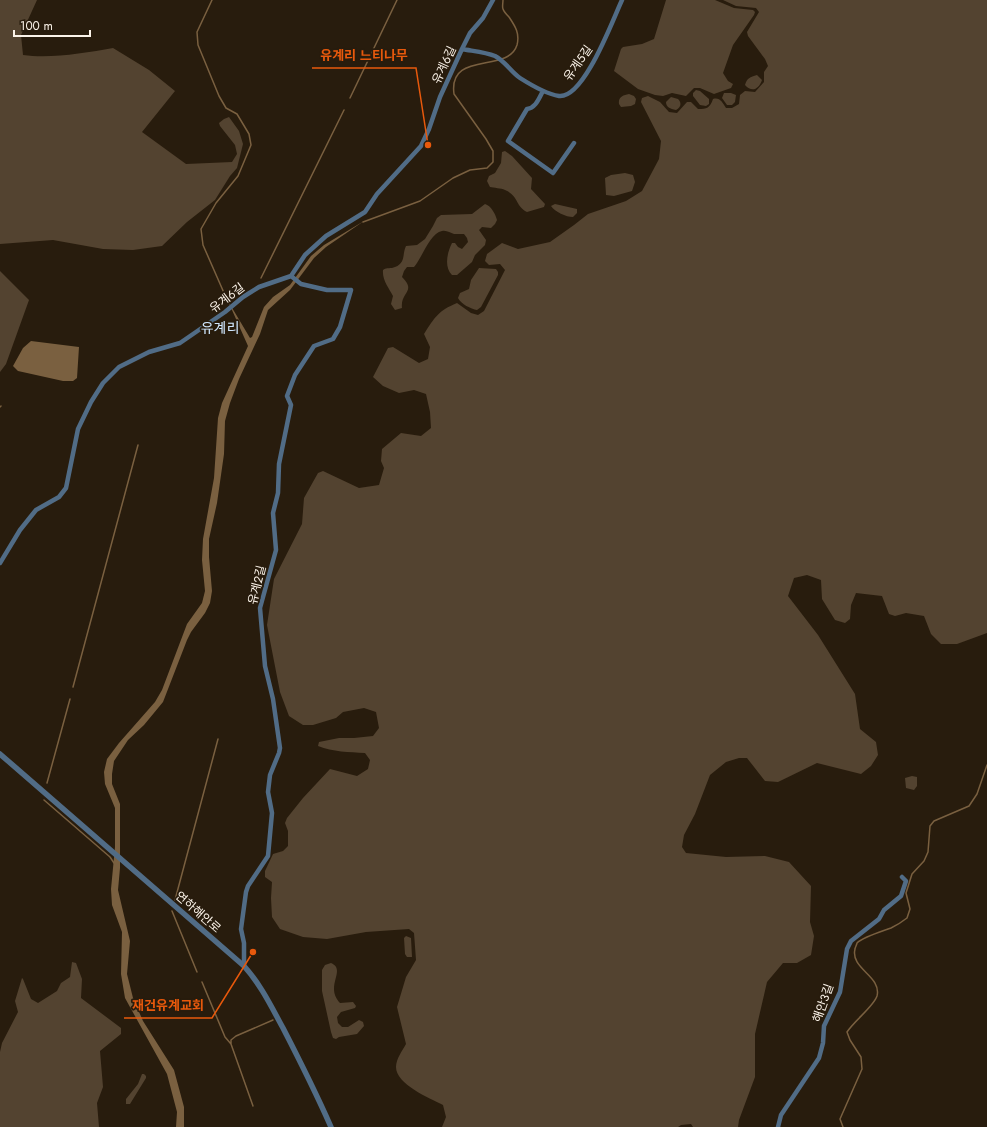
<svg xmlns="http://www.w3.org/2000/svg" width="987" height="1127" viewBox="0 0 987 1127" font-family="Jost,'Noto Sans KR',sans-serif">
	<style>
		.green { fill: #534330 }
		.water { fill: #7a6040 }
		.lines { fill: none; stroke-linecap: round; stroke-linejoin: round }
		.stream { stroke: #7a6040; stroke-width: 1.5 }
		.minor { stroke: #516c86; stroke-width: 4.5 }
		.tertiary { stroke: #516c86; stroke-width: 5.5 }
		.labels { text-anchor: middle; stroke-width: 3.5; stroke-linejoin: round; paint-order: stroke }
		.street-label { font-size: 12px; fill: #fbf3e9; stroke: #281c0d }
		.quarter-label { font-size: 14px; fill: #d1e8ff; stroke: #281c0d }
		.leader { fill: none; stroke: #e8590c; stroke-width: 1.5 }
		.callout-dot { fill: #e8590c; stroke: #281c0d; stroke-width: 1.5 }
		.callout-label { font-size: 13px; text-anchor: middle; font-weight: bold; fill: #e8590c; stroke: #281c0d; stroke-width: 3.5; stroke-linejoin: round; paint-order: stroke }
	</style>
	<rect width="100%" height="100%" fill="#281c0d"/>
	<!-- green -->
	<path class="green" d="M0,0H37L21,35L23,55C50,59 85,53 113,48L149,70L175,91L142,132L186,164L232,162L237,154L235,145L220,126L219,123L224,119L229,117L239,131L243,144L237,168L230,176L215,200L187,222L162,246L133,250L103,249L53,240L0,244Z
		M666,0H715L734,8L753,10L755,12L754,15L733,45L723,73L728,81L733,84L731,88L714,94L700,88H694L686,96L672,93L663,96L655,95L638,89L614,71L621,49L623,47L642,44L654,39Z
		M723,0H987V633L957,644H941L931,634L924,616L906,613L895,616L889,614L882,596L856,593L851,605L850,619L845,623L835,620L822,599L821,580L807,575L794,578L788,596L818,635L855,694L860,729L876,742L878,755L871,766L861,774L817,763L778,782L765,781L747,758H739L726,762L710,775L695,814L684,835L682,847L686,853L726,857L765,856L789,862L811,886L810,922L814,936L811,955L797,963H783L767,982L755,1034V1077L739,1120L738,1127H693L691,1124L681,1125L678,1127H442L446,1117L443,1105C429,1098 396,1084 396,1067C396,1059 402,1051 406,1044L397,1007L406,977L416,960L414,933L409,929L366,932L327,939L303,937L280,929L272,917L271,898L272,882L265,877V871L273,854L283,851L288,846V831L285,823L287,818L303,798L330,769L357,776L368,769L370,760L365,753C349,752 333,752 318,746L319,742L339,738H354L373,736L379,728L376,712L364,708L343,712L336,718L313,725H303L289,716L280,692L267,625L274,579L302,524L304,498L318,473L323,471L359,488L379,485L384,468L381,461L382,449L401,433L421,436L431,428L430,412L426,394L414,390L399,393L383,386L373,377L388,348L393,347L419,363L428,359L430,347L424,334C435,317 438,311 457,303L471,313L478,315L484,311L505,270L500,264L489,265L485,261L487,254L502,243L518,249L550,242L574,225L588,214L626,201L642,191L659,159L661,141L641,102L642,98L648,96L660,102L669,112L677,113L687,102H691L698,109C707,109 710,108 713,99C720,97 722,102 726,108H732L739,104L740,95L745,91L755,92L764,82V72L768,66L765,59L748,36L747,32L759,12L756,8L736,6Z
		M757,75L762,80C759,89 752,93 745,85C747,78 750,77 757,75Z
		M696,90L700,91L709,99V104L706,106L700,105L693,96V93Z
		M724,93H731L736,95L735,102L732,105H727L722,98Z
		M629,94L634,96L636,99L635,104L631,106L621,107L619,104C618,97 623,95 629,94Z
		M671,97L678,99C682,103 681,107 676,110C670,109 666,107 666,102Z
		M505,151L512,156L532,178L531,189L545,204L544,207L527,212C515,206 519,196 505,190C501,188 494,188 490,187L487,181L489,176L495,173L501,163L502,152Z
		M625,173L633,175L635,182L632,191L614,196L606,195L605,178L611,175Z
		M485,204C491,206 495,213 497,220L495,224L491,228L482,227L479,230L486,240L485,245L475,255L472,262L457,275H452C444,267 447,253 452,243H455L458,247L462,249L468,242L467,238L464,234C461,234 457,234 454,234C450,233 447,230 442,231C430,233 422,258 414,267H407L404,271L402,277C417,292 400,292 402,308L395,310L391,304L393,296C389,288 382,280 383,270C387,267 391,269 395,267C406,263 402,254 406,246L417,245L425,239L433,226L437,218L441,215L472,214Z
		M555,204L577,209V213L573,217C566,217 555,212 551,206Z
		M479,268L496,269L498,272V275L481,307L477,310C471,309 461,304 458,298L460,293L469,289L471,280Z
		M0,271L29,300L6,364L0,372Z
		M912,776L917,777V786L914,790L906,788L905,778Z
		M406,936L411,938L412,957H407L405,954L404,938Z
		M72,962L76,963L82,979L81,998L121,1028V1034L100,1051L103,1087L97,1103L99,1127H0V1052L2,1043L18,1012L15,1001L22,978L23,979L31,999L38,1003L57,991L61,983L70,977Z
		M331,963C347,970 324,986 340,1003L353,1002L356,1006L355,1008L341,1012L337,1017L338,1023L342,1027H348L359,1020L363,1022L364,1026L357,1034L339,1037L336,1039L333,1038L331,1032L322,991V970L325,965Z
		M142,1074H144L146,1076V1078L130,1104H126V1099L138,1084Z"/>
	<!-- water -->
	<path class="water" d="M364,221L326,247L314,258L290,290L268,310L260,334L239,379L230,403L225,421L224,454L217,503L209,539V557L212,591L210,603L205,613L191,632L187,640L163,702L144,725L128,740L114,761L112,774V784L120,804V868L118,890L130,941L127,974L133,998L143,1021L174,1070L184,1107V1127H176L177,1112L167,1074L125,998L121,974L122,932L112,905L111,889L115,847V808L105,784L104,772L107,759L119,743L155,702L162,690L187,624L202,603L205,591L202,560L203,539L214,478L218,418L222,403L248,346L228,301L250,338L252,337L264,307L273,297L290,285L311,256L324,245Z
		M31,341L79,347L77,378L73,381H63L18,371L13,366L23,348Z"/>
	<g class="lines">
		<!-- stream -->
		<path class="stream" d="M212,0L197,32L198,45L219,96L226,108L237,114L249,134L251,145L238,176L216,203L201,229L203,245L228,302
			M350,98L397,0
			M363,222L420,201L453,178L470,170L487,168L493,162V151L486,139L454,94C448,50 508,74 517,45C520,33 515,26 509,17C507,15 504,12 503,9C502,7 503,3 503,0
			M261,278L344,110
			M0,407L1,406
			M73,687L138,445
			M47,783L70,699
			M44,800L110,857L114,863
			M175,900L218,739
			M172,911L197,972
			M202,982L225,1037L231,1044
			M253,1106L231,1044V1040L236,1036L273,1020
			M843,1127L840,1119L862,1069L861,1057L850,1040L847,1032C854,1021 874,1006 877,996C882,976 850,969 855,949C855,948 857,944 857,943C863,937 883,931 891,928C897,925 902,922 907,918L910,909L906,893L912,874L924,861L928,852L930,826L934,821L969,806L977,794L987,765"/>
		<!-- minor -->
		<path class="minor" d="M462,49C472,51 485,52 495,56C505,61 511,72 520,78C531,85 546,94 559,96C584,99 613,19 622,0
			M543,91C539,98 536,108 527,109L508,141L553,173L574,143
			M0,563L20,530L36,510L59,497L66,488L78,429L91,402L103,383L119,367L149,352L180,343L225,312L243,297L259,287L291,276L305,255L326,236L365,212L377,194L421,146L429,129L440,97L462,49L470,33L483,18L493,0
			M244,966V943L241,929L246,892L248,886L268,856L272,813L268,792L270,775L279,753L280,748L273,699L265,666L260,608L276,550L273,513L278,493L279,464L291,405L287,396L295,375L314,346L333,339L340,327L351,290H327L301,284L291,276
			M778,1127L781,1115L819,1058L823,1043L824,1026L840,992L847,949L851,941L879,919L884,910L901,896L906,881L902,877"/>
		<!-- tertiary -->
		<path class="tertiary" d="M0,754L244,966C261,985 271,1006 283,1028C300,1061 316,1093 331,1127"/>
	</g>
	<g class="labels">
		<!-- street labels -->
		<g class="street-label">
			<text transform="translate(578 63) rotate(-55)" y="4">유계5길</text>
			<text transform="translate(444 65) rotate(-65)" y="4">유계6길</text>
			<text transform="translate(227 298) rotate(-37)" y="4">유계6길</text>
			<text transform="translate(257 585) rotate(-76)" y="4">유계2길</text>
			<text transform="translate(198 912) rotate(41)" y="4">연하해안로</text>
			<text transform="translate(823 1003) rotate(-71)" y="4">해안3길</text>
		</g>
		<!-- quarter labels -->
		<g class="quarter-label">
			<text x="220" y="333">유계리</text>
		</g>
	</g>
	<!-- callouts -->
	<path class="leader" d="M428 145L416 68H312M253 952L212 1018H124"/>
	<g class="callout-dot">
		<circle cx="428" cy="145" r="4"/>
		<circle cx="253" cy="952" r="4"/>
	</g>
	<g class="callout-label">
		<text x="364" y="60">유계리 느티나무</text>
		<text x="168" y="1010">재건유계교회</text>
	</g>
	<!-- scale -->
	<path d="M14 30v6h76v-6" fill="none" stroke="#fbf3e9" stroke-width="2"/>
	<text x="20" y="30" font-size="12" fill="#fbf3e9" stroke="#281c0d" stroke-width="3" paint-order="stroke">100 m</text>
</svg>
